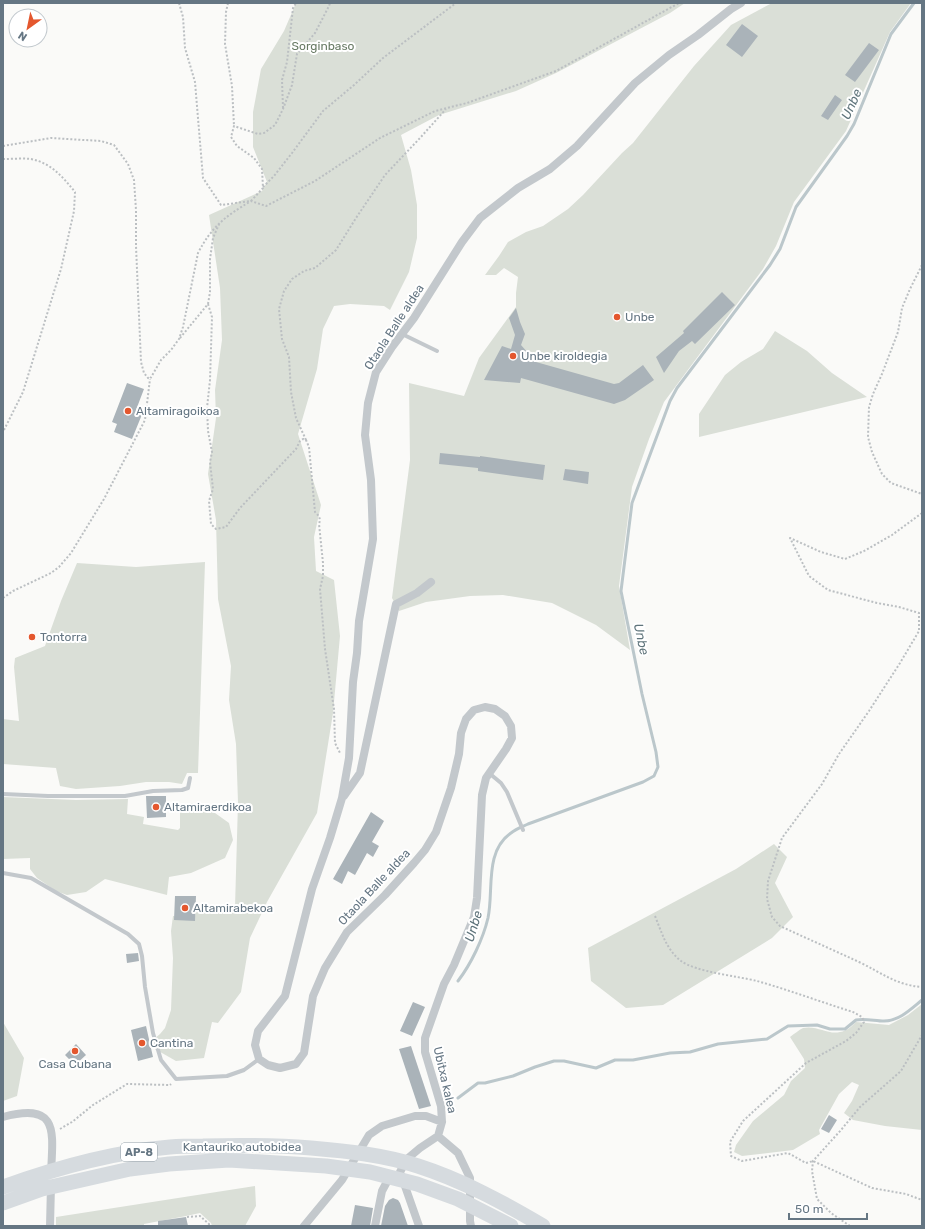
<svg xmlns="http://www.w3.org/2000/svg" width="925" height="1229" viewBox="0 0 925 1229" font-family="Rubik,sans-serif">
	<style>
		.green { fill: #dadfd7 }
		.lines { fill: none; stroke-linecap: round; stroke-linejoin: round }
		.stream { stroke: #bbc7cb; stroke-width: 3 }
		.building { fill: #aab3b9 }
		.path { stroke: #bbbfc2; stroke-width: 2; stroke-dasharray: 2 2; stroke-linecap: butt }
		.service { stroke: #c3c8cc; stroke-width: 4 }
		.minor { stroke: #c3c8cc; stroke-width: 8 }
		.motorway { stroke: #d6dbdf; stroke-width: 15 }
		.poi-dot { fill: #e4572e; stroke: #fff; stroke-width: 1.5 }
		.labels { text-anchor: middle; stroke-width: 4; stroke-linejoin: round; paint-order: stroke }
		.shield { fill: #fff; stroke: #939fa8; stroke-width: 1 }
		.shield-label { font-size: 11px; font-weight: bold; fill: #657683 }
		.park-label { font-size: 12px; fill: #687a64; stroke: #fff }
		.poi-label { font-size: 12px; fill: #657683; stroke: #fff; text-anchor: start }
		.street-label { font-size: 12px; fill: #657683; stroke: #fff }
		.water-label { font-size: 13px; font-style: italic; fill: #60757c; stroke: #fff }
	</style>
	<rect width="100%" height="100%" fill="#fafaf8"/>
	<!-- green -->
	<path class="green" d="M296,3H685L670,13L556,73L516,91L439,115L401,135L411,170L417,205V238L409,272L390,310L384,306L350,304L334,306L323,329L317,369L298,434L321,505L314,537L316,571L334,580L340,636L333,713L317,813L267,902L250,938L241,992L218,1023L212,1022L204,1058L176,1061L155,1049L154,1039L160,1034L165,1028L171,1010L173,958L171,931L173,916L195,917L196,905L235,907L238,802L236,744L229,700L231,666L218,599L216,520L208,474L216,418L215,390L222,340L220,288L209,215L262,191L267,182L253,147V112L261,69L284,31Z
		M772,3H911L890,32L846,131L794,202L776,246L763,269L664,402L649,439L632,487L619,586L630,650L596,625L552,603L503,595L470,596L426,602L399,611L392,598L410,460L409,383L464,396L479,358L516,307V293L518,277L504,268L496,275H485L499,256L508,242L526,232L543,226L568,209L583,195L622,153L633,143L694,66L731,25Z
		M775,331L807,351L832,373L867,397L699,437V414L725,375L741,362L763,349Z
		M205,562L198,773H187L182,784L169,782H146L120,786L76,789L60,786L56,768L3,764V719L19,721L14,667L15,658L45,646L61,601L77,563L136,567Z
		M3,797L76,800L128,799L127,814L144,817L143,824L178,830L180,828V807L192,803L208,808L229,823L233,840L225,858L191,873L169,877L167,895L105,879L86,892L67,895L56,891L37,878L30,869V858L3,859Z
		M774,844L787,857L775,883L793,917L772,938L663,1005L626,1008L591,981L588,948L736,869Z
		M922,1004V1130L885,1126L853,1120L844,1113L852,1101L859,1085L852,1082L839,1094L819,1130L820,1134L793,1150L742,1156L734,1152L736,1145L753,1121L784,1095L791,1081L805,1068L804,1059L790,1037C794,1034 799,1030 803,1028C817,1025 828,1035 840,1032C847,1031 852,1026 856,1022L889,1025L908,1015Z
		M3,1022L24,1058L17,1096L3,1101Z
		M255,1186L256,1206L245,1226H212L211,1223L200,1213L186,1216L144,1224V1226H140L139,1225L130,1226H56V1217Z"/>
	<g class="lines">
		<!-- stream -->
		<path class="stream" d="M458,981C471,964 483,939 488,918C494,890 484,852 511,833C516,829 522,827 528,824L643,782L654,776L658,767L656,752L642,694L621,591L632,503L670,401L677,388L770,265L780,249L796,207L847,136L854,124L891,34L914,3
			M458,1098L478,1083H485L513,1076L535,1067L554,1061H564L596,1068L615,1060H633L670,1053L690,1052L718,1044L767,1039L788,1026L817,1025L830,1029H845L856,1020C865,1018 875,1021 884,1021C899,1021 911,1009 922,1000"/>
	</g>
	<!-- building -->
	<path class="building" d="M742,24L758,36L742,57L726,45Z
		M869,43L879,50L855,82L845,75Z
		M835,95L842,100L828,120L821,116Z
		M722,292L735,305L695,344L692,341L679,351L664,373L656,357L684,333L683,331Z
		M516,308L520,322L525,334L521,345L536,362L614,384L619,383L643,365L654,380L625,400L614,404L521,378L520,383L484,380L502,346L511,349L515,335L509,318Z
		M127,383L144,389L136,410L143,412L132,439L114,432L117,424L112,422Z
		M440,453L480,457V456L545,465L543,480L478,471V468L439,464Z
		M565,469L589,472L588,484L563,480Z
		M146,796H166V817L147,818Z
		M371,812L384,821L372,842L379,846L373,857L367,853L355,875L348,871L342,884L333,879Z
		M175,896H196L195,921L174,920Z
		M138,953L139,961L127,963L126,954Z
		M413,1002L425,1007L412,1036L400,1031Z
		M146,1026L153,1057L138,1061L131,1030Z
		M76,1044L86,1055L75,1065L65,1055Z
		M411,1046L431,1106L419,1109L399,1049Z
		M829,1115L837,1120L829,1133L821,1129Z
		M393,1198L398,1200L400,1203L408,1226H381L385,1206L389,1200Z
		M355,1205L373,1208L370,1226H351Z
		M186,1217L188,1226H158V1221Z"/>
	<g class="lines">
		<!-- path -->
		<path class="path" d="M179,3L183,17L185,48L195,82L203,178L221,205L251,201L263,188L262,169L254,158L237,146L231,137L234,126L258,134L264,133L275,125L283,109L292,85L297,54L315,33L329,6L330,3
			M228,3L226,12L225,44L232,86L234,126
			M283,108L282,80L287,62L293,8L296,3
			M3,146L51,138L101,141L114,145L128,164L134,180L136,210V246L141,362L144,373L148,378L150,379L161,360L171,350L179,339L183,327L198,253C212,226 226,216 251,201L266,206L315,181L380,138L435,111L467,103L556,71L679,3
			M3,159C12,159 22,158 31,159C51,163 63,177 75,192L74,211L61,269L23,392L3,432
			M263,187L274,176L292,153L323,111L354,85L383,58L456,3
			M922,265L910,289L902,308L898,332L882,374L873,394L869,407L868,437L872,452L882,474L891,483L922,494
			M208,304L210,292V259L213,238L220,222
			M180,338L208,304L212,317L210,380L207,408L208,431L212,452L210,462L213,489L209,501L211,524L216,529L226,527L240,508L296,449L300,441L303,439L306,440L309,447L315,512C319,516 321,518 319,524L323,563V576L320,589L325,649L334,709L335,743L340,753
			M306,440L296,418L291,392L289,357L282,339L279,309L284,291L292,279L304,271L315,268L336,250L356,218L385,175L420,138L446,109
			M922,513L892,535L864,551L845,559L821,552L790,538L809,576L828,590L877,603L899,607L919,613V631L900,663L869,711L839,754L822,784L782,838L768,881L767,899L772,917L780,926C806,938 833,950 859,962C882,973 896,985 922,987
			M3,598L13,591L51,573L59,567L71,553L104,499L145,420L150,379
			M655,916C662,933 666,949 681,961C696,972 737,976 757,981C789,990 821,1002 853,1012L862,1017L864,1022L856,1033L846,1041L806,1063L743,1121L730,1142L731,1156L742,1161L788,1153L806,1163L813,1161L872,1188L906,1194L922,1200
			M60,1129L72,1122L93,1105L127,1084L170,1085L171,1084
			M187,1217L200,1216L209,1224V1226
			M850,1226L831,1213L817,1199L812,1171L813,1161L841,1130L860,1107L901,1071L922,1035"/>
		<!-- service -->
		<path class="service" d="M402,334L437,351
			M489,773L501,783L507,792L523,830
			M3,794L48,796H125L153,791L182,790L188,788L190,778
			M3,873L31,878L128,934L139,944L142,956L145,987L153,1033L161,1060L176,1079L227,1076L244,1070L259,1059"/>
		<!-- minor -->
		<path class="minor" d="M344,796L360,773L396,604L417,593L431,582
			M3,1117C59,1102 53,1131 51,1173
			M438,1136L458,1153L470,1178V1221L471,1226
			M50,1226L51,1185
			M304,1226L342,1180L369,1135L382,1126L415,1116H426L442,1122
			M375,1226L382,1191L390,1176L393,1175
			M419,1226L400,1172L407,1159L420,1148L438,1136L442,1122L441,1106L425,1052V1038L444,984L454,965L474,917L477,898L482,795L486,778L506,749L512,738L511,726L505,716L495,709L485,707L474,710L466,719L461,733L459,754L451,788L436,832L425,850L414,863L385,895L347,932L325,968L313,996L304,1053L296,1064L280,1068L268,1065L259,1059L255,1045L258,1031L285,996L312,889L330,838L342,798L349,758L353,682L357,653L359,621L373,539L371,480L365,435L368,403L376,372L392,347L414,318L462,242L480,218L518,188L550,169L577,146L635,83L669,55L698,35L731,9L741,3"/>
		<!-- motorway -->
		<path class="motorway" d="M3,1187C56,1168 113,1152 170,1147C181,1146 192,1146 203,1146C239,1145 275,1145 311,1148C347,1151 384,1155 418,1166C462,1180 504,1203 543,1226
			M3,1203L42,1189L130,1169L169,1164L229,1160L326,1166L370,1172L417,1184L458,1199L511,1226"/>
	</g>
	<!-- markers -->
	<g class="poi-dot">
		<circle cx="617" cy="317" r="4"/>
		<circle cx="513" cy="356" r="4"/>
		<circle cx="128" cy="411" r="4"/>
		<circle cx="32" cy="637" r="4"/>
		<circle cx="156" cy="807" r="4"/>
		<circle cx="185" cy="908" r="4"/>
		<circle cx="142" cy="1043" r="4"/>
		<circle cx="75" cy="1051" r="4"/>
	</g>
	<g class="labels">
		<!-- shield labels -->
		<rect class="shield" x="121" y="1143" width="36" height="18" rx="3"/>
		<g class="shield-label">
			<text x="139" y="1156">AP-8</text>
		</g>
		<!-- park labels -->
		<g class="park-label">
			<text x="323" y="50">Sorginbaso</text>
		</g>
		<!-- poi labels -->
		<g class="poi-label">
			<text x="625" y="321">Unbe</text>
			<text x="521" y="360">Unbe kiroldegia</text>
			<text x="136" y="415">Altamiragoikoa</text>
			<text x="40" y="641">Tontorra</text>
			<text x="164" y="811">Altamiraerdikoa</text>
			<text x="193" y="912">Altamirabekoa</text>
			<text x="150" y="1047">Cantina</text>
			<text x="75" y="1068" text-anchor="middle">Casa Cubana</text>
		</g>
		<!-- street labels -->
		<g class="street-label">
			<text transform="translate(394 327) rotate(-57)" y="4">Otaola Balle aldea</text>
			<text transform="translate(374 887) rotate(-47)" y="4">Otaola Balle aldea</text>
			<text transform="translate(445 1080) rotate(77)" y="4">Ubitxa kalea</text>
			<text x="242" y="1151">Kantauriko autobidea</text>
		</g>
		<!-- water labels -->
		<g class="water-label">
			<text transform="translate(851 104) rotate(-66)" y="5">Unbe</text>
			<text transform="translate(642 639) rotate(78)" y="5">Unbe</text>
			<text transform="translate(473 926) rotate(-73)" y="5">Unbe</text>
		</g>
	</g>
	<!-- border -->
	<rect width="925" height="1229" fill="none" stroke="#657683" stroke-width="8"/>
	<!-- north arrow -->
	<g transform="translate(28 28) rotate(213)"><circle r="19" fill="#ffffff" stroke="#c1c8cd"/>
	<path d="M0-3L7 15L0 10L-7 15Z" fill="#e4572e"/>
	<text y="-6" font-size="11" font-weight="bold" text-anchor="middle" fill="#657683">N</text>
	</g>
	<!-- scale -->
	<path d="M789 1213v6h78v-6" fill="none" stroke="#657683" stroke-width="2"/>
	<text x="795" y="1213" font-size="12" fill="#657683" stroke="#ffffff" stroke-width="3" paint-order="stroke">50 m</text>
</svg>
